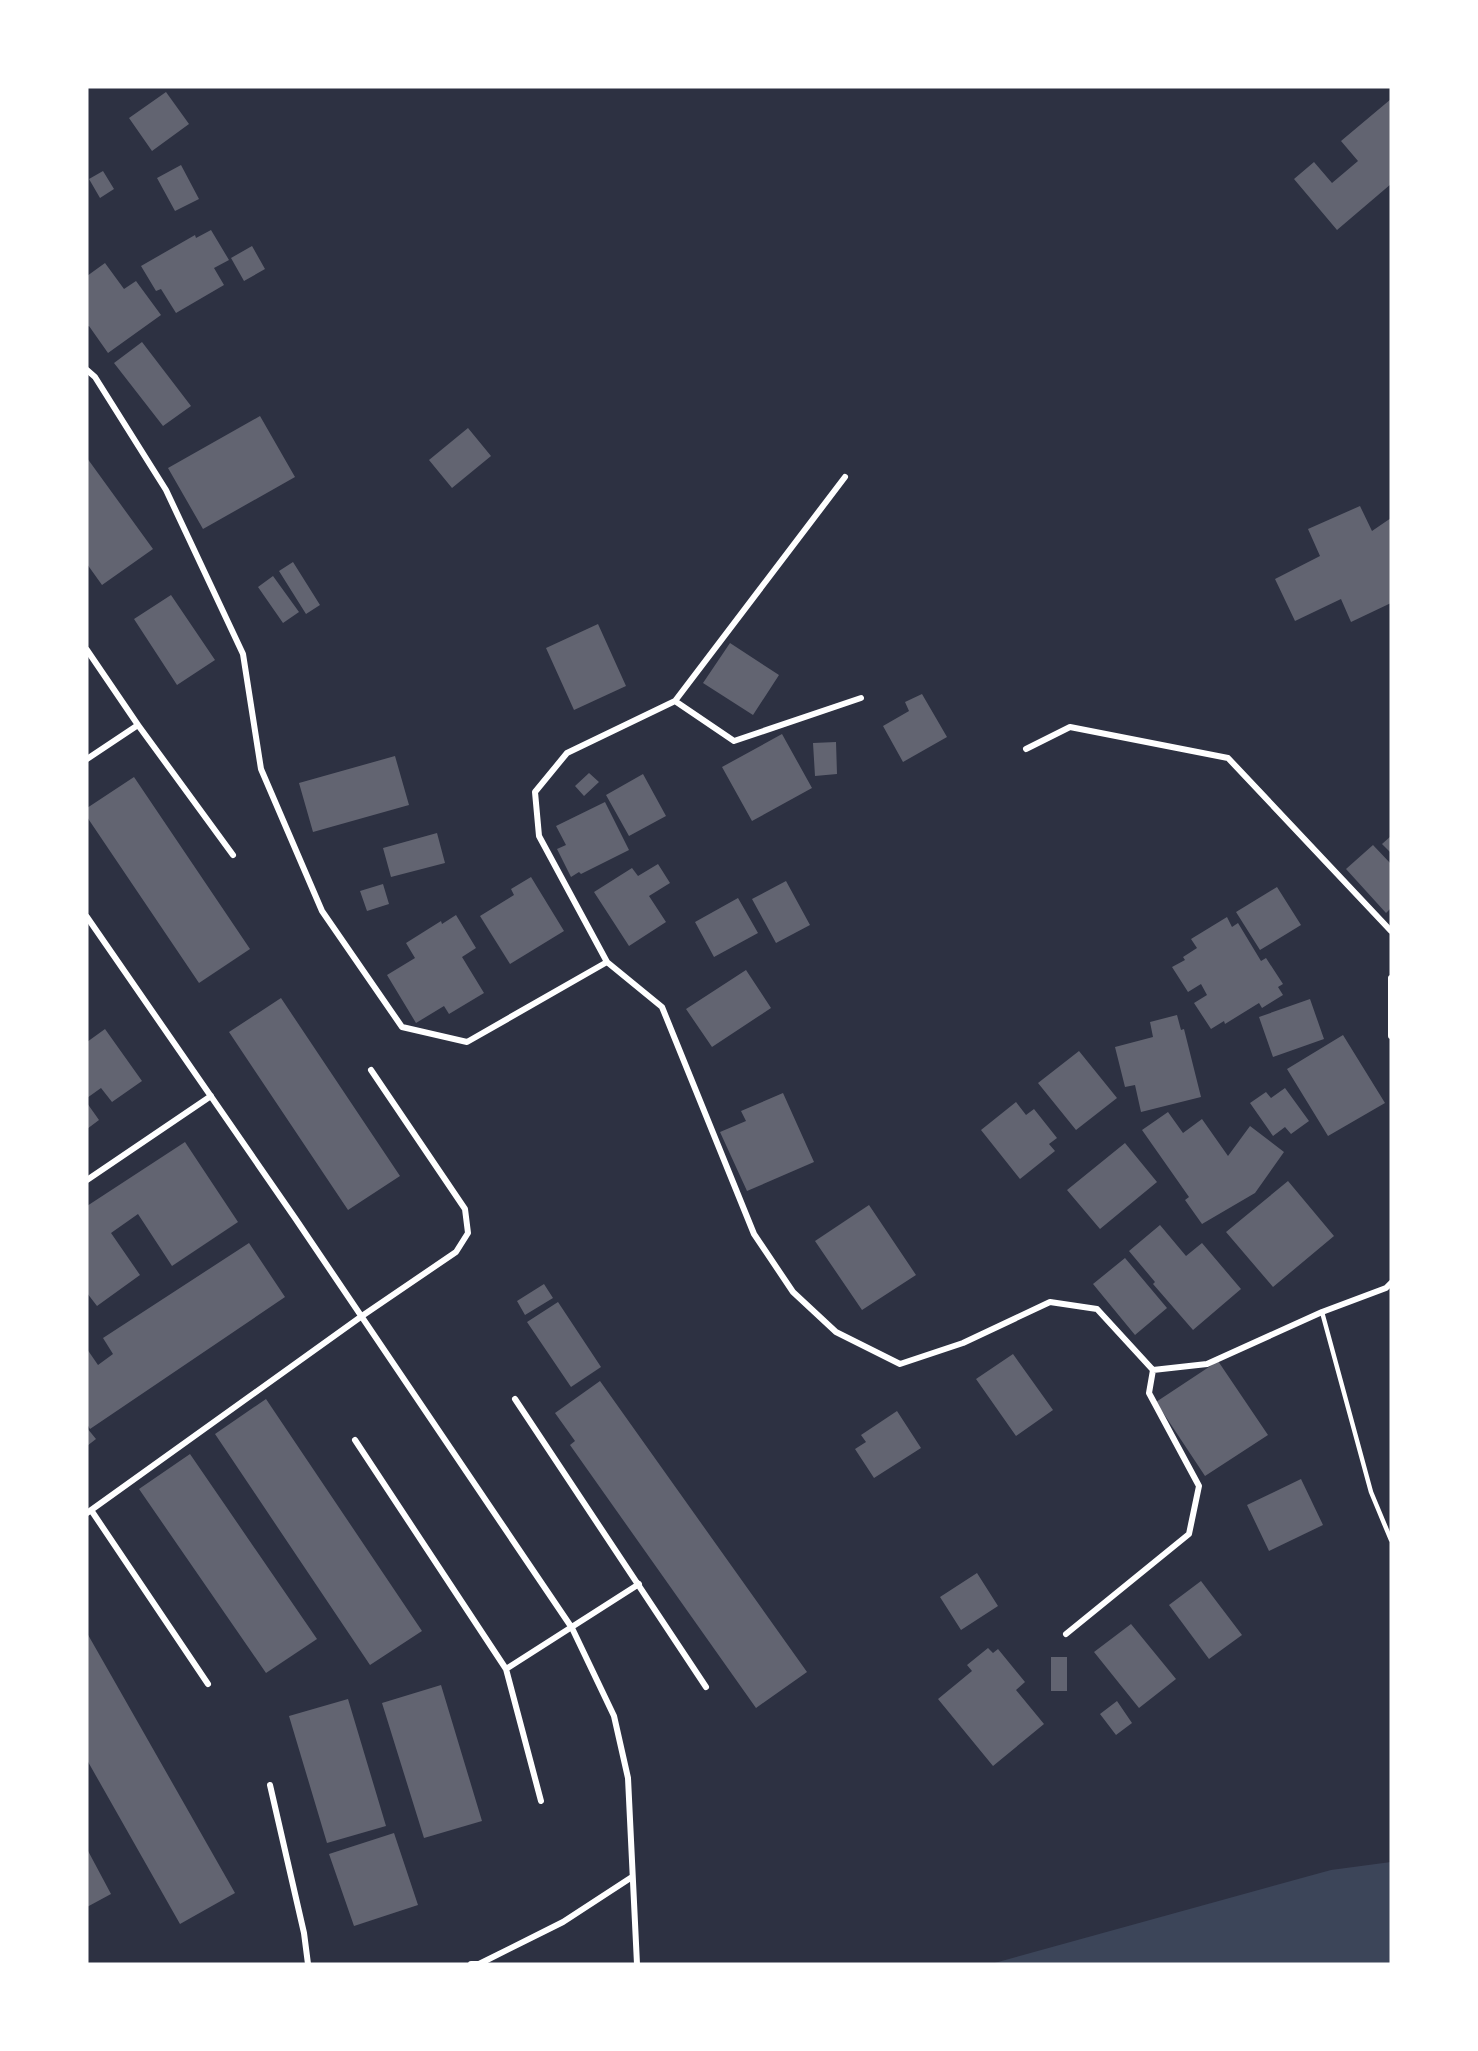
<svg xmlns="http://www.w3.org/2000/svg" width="1478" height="2051" viewBox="0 0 1478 2051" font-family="Poppins,sans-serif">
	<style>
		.green { fill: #3c4559 }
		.building { fill: #626471 }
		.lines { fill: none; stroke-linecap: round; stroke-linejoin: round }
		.service { stroke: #fff; stroke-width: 4.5 }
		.minor { stroke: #fff; stroke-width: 6 }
	</style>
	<rect width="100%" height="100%" fill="#2d3142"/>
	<!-- green -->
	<path class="green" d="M1391,1862V1964H991L1331,1870Z"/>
	<!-- building -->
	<path class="building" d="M166,92L189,124L152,151L129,118Z
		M1391,99V184L1337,230L1294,179L1314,162L1332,183L1358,161L1341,141Z
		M181,165L199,199L175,211L157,178Z
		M103,171L114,189L100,198L89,179Z
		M211,230L229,260L214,268L224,285L176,313L161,289L156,291L141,266L195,235L196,238Z
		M252,246L265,269L244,281L231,258Z
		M105,263L124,289L136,281L161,315L108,353L89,326L87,327V276Z
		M142,342L191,406L163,426L114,363Z
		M260,416L295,477L203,529L168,468Z
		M468,428L491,456L452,488L429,460Z
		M87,458L153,549L102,585L87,564Z
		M1360,506L1372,531L1391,518V603L1351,622L1341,599L1295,621L1275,579L1320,556L1308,529Z
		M293,562L320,605L306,614L279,571Z
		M273,576L299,612L283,623L258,587Z
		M171,595L215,660L177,685L134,619Z
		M598,624L626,686L574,710L546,648Z
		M730,643L779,675L753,715L703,683Z
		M922,694L947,737L903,762L883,726L909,711L905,702Z
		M782,734L812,788L752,821L722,767Z
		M836,742L837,774L815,776L813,743Z
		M395,756L409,805L313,832L299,783Z
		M589,773L599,782L584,796L575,786Z
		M643,774L666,816L629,836L606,795Z
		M134,777L250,949L199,983L87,817V808Z
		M605,802L629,850L581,874L579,872L571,877L557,849L566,845L556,826Z
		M437,833L445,863L391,877L383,848Z
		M1391,836V853L1382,844Z
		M1373,845L1391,864V908L1386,913L1346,869Z
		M658,864L670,883L649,896L666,922L629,946L594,892L632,868L638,876Z
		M531,877L564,931L510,964L480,916L514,895L511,889Z
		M786,881L810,925L776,943L752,899Z
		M383,884L389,904L367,911L360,891Z
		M1277,887L1301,925L1260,950L1236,912Z
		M738,898L758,933L714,957L695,922Z
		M456,915L476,948L462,957L484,993L449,1014L444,1006L416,1023L387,975L415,958L406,943L441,921L442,924Z
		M1227,917L1232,927L1238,923L1261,961L1266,958L1283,984L1278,987L1283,995L1262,1008L1259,1003L1225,1024L1224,1021L1211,1029L1194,1003L1207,995L1201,984L1188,992L1172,967L1185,960L1183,957L1197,948L1191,939Z
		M746,970L771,1008L712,1047L686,1009Z
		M281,998L400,1176L348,1210L229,1032Z
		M1310,999L1324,1039L1273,1057L1259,1017Z
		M1177,1015L1181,1030L1184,1029L1201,1097L1141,1112L1135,1085L1125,1087L1115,1047L1153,1037L1150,1022Z
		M105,1029L142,1081L112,1102L101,1088L87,1098V1042Z
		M1343,1035L1385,1103L1328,1136L1287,1069Z
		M1079,1051L1117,1098L1076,1130L1038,1083Z
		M1285,1088L1309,1121L1291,1134L1285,1127L1273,1136L1250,1103L1266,1092L1271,1098Z
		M783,1093L814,1162L747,1191L720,1132L746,1121L741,1111Z
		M1016,1102L1026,1115L1034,1109L1057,1138L1049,1144L1055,1151L1020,1179L981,1130Z
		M87,1103L99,1120L87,1129Z
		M1168,1112L1183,1133L1202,1119L1228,1156L1250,1126L1284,1152L1255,1193L1202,1224L1185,1200L1189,1197L1142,1130Z
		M185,1142L238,1222L172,1266L138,1214L111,1233L140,1275L97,1306L87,1293V1206Z
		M1125,1143L1157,1182L1100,1229L1067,1190Z
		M1288,1181L1334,1236L1273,1287L1226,1232Z
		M869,1205L916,1275L862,1310L815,1241Z
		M1160,1225L1186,1256L1202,1243L1241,1289L1193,1330L1153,1284L1155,1282L1129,1251Z
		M249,1243L285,1297L90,1429L87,1424V1349L98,1365L113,1354L103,1338Z
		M1125,1258L1167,1308L1135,1335L1093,1284Z
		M544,1284L553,1298L525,1315L517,1301Z
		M558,1302L601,1367L571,1387L527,1322Z
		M1013,1354L1053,1410L1016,1436L976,1379Z
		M1218,1361L1268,1435L1205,1476L1156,1402Z
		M600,1381L807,1672L756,1708L570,1445L575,1441L555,1413Z
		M266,1399L422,1631L370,1665L215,1434Z
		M897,1411L921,1448L874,1478L855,1449L866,1442L861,1435Z
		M87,1428L96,1439L87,1446Z
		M190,1454L317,1639L266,1673L139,1489Z
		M1301,1479L1323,1525L1269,1551L1247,1505Z
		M977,1573L998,1606L961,1630L940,1597Z
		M1201,1581L1242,1635L1209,1659L1169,1605Z
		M1131,1624L1176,1679L1139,1708L1094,1652Z
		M87,1633L235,1893L180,1924L87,1760Z
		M988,1648L993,1653L998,1649L1025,1682L1016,1690L1044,1724L993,1766L938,1699L972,1671L967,1665Z
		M1051,1657H1067V1691H1051Z
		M441,1685L482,1821L424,1838L382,1703Z
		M348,1699L386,1826L327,1843L289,1716Z
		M1117,1701L1132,1723L1116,1735L1100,1714Z
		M394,1833L418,1905L354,1926L329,1854Z
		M87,1849L111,1894L87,1907Z"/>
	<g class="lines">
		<!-- service -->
		<path class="service" d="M1322,1312L1371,1492L1391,1540"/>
		<!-- minor -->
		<path class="minor" d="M87,370L95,377L166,490L243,654L261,769L322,911L402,1027L467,1042L607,962
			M845,477L675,701L567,753L535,792L539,836L607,962L662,1007L754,1234L793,1292L836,1332L900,1364L963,1343L1050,1302L1097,1309L1153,1370L1207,1364L1322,1312L1386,1288L1391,1283
			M87,650L138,725L233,855
			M675,701L734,741L861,698
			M1026,749L1070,727L1228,758L1391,931
			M87,759L138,725
			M87,917L295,1218L572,1628L614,1716L628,1778L637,1964
			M1391,978V1036
			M87,1180L211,1096
			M515,1399L706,1687
			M355,1440L506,1669L541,1801
			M91,1510L208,1684
			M87,1513L362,1316L456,1252L468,1233L465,1209L371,1070
			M1066,1634L1189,1534L1199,1486L1149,1393L1153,1370
			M506,1669L639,1584
			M270,1785L304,1933L308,1964
			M471,1964H479L563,1922L632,1877"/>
	</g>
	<!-- border -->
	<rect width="1478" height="2051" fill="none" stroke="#ffffff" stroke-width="177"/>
</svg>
